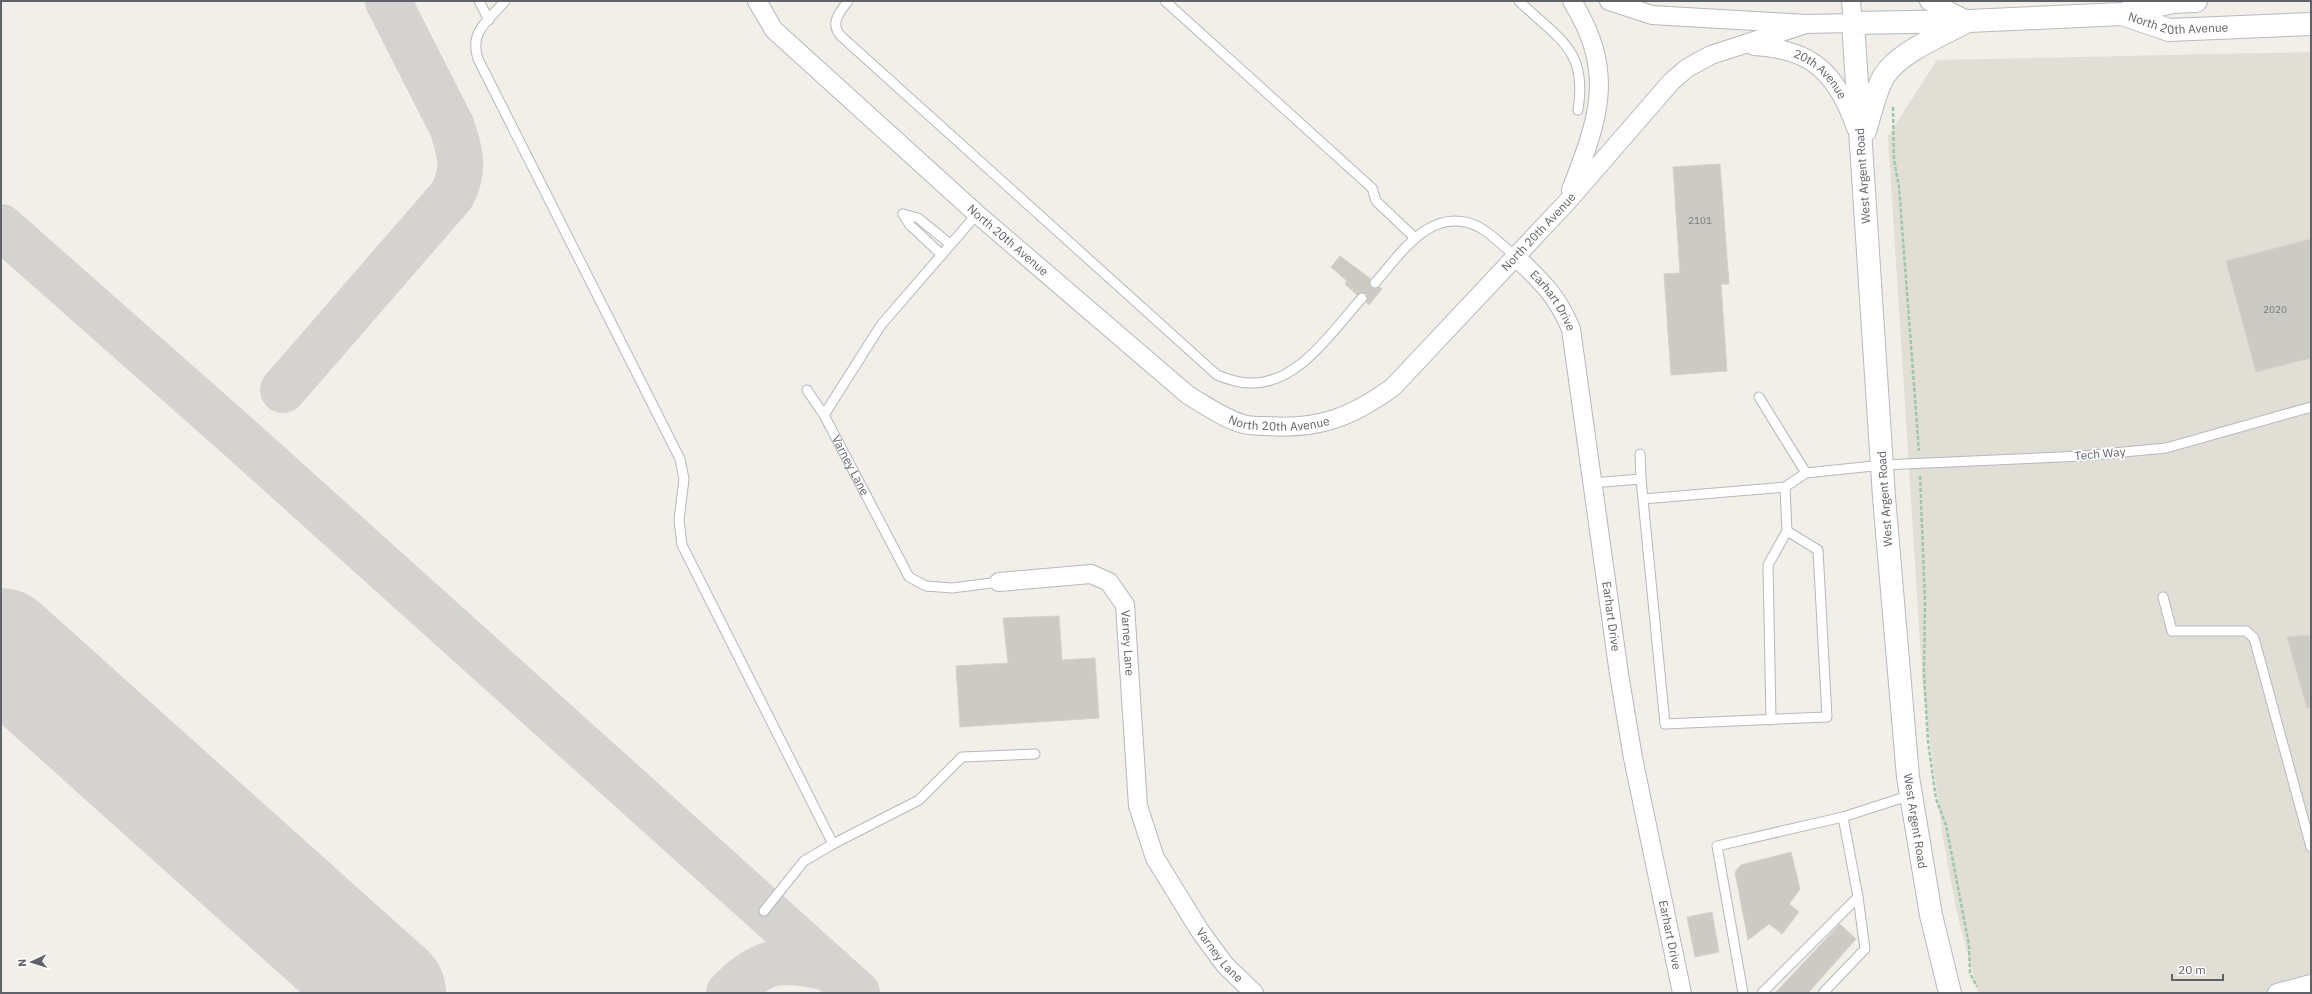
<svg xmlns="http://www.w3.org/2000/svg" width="2312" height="994" viewBox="0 0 2312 994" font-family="'IBM Plex Sans',sans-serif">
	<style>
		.education { fill: #e1ded6 }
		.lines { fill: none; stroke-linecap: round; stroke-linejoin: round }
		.taxiway { stroke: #d4d3d0; stroke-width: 46 }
		.runway { stroke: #d4d3d0; stroke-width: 116 }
		.building { fill: #cccac5; stroke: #d6d1c6 }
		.service-casing { stroke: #b5b8bc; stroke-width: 11 }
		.minor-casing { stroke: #b5b8bc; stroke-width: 20 }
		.secondary-casing { stroke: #b6babf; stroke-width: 24 }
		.path { stroke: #9cc7a9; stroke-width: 2.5; stroke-dasharray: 4 2; stroke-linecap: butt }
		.service { stroke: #fff; stroke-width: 9 }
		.minor { stroke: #fff; stroke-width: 18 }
		.secondary { stroke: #fff; stroke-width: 22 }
		.labels { text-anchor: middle; stroke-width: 3.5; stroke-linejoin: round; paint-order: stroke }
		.number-label { font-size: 10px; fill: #7a7d7f }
		.street-label { font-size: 12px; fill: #5f6368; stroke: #fff }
	</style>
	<rect width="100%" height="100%" fill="#f1efe8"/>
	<!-- education -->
	<path class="education" d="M2311,52V993H1978L1956,909L1943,838L1923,689L1888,136L1937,60Z"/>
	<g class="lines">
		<!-- taxiway -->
		<path class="taxiway" d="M1,227L241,439L857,993
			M283,390L452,195C465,170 461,154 452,127L388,1
			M729,993C763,957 785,957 831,969"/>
		<!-- runway -->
		<path class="runway" d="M1,646L388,993"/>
	</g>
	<!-- building -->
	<path class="building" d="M1720,164L1729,284H1721L1727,371L1671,375L1664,274L1680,273L1673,167Z
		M2311,239V358L2256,372L2226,261Z
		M1340,256L1371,279L1369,285L1371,288L1380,287L1382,289L1369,305L1366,302L1368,299L1366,294L1360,292L1357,295L1345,284L1347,281L1331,267Z
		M1059,616L1062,660L1095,658L1099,718L960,727L956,666L1008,663L1003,618Z
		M2311,635V707L2307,708L2287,637Z
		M1791,852L1800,889L1789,904L1799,912L1782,934L1769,924L1748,940L1735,872L1741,865Z
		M1712,912L1719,952L1695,957L1687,917Z
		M1840,924L1856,939L1808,993H1775Z"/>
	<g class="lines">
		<!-- service casing -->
		<g class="service-casing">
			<g id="service">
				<path d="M479,1L489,20"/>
				<path d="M505,1C488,21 469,31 478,59L680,459L684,479L679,520L682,545L833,844L919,800L962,757L1035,754"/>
				<path d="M848,1C839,13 829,24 842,37L1217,375C1228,379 1238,383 1250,383C1298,385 1333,330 1362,298"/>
				<path d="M1165,1L1372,188L1376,201L1415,238"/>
				<path d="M1519,1C1558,39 1588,49 1578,110"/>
				<path d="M903,214L918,218L950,244"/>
				<path d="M903,214L910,225L942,255"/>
				<path d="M1375,283C1402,252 1432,204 1479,227C1492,234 1504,247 1515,256"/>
				<path id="s1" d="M807,390L824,415L909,577L926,586L952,588L999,582"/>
				<path d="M1759,397L1806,473"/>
				<path d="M824,415L881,325L977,214"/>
				<path d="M1641,479L1665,724L1827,717L1818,550L1787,531L1785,487L1643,499"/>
				<path d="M1592,483L1641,479L1640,454"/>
				<path d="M1785,487L1806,473L1883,465L2082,456L2166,448L2311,407"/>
				<path d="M2163,597L2172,631H2246L2254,638L2311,847"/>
				<path d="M1771,720L1768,565L1787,531"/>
				<path d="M764,911L804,861L833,844"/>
				<path d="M1743,993L1717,846L1843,817"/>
				<path d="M1762,993L1858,897L1843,817L1911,795"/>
				<path d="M1823,993L1865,949L1858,897"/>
			</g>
		</g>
		<!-- minor casing -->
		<g class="minor-casing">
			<g id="minor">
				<path id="s2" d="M757,1L774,30L977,214L1188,395C1205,405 1223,418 1243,424C1250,426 1259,426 1267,426C1318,430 1352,417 1393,387L1567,202L1671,82L1687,68L1711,55L1806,24"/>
				<path d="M1609,1L1652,15L1806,24L1853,23L1851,1"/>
				<path d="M1929,1L1969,21"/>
				<path id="s3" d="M1754,46C1813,49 1837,74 1856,128"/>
				<path d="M1571,190C1599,118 1616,72 1572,1"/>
				<path id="s4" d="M1515,256C1542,282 1556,294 1571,329L1619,674L1633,758L1682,993"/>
				<path id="s5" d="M999,582L1091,574L1109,582L1125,605L1138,806L1155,858L1200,931L1225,965L1254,993"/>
				<path d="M2277,993L2311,984"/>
			</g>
		</g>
		<!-- secondary casing -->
		<g class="secondary-casing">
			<g id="secondary">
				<path id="s6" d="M2122,14L2169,30L2311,24"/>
				<path d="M1865,131C1871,113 1874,93 1884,76C1899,52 1942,35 1966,22"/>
				<path d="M1950,993L1931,915L1908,777L1884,497L1853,23L1969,21L2122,14L2172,2L2196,1"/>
			</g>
		</g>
		<!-- path -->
		<path class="path" d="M1893,107L1894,160L1899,187L1919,451
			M1920,476L1925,601L1924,674L1928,741L1936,799L1946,825L1969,945L1970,973L1977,987"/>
		<!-- service -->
		<use href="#service" class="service"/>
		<!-- minor -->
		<use href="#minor" class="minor"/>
		<!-- secondary -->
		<use href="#secondary" class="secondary"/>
	</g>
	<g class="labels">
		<!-- number labels -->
		<g class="number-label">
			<text x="1700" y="224">2101</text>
			<text x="2275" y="313">2020</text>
		</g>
		<!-- street labels -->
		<g class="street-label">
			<text dy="4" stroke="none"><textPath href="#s6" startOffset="58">North 20th Avenue</textPath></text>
			<text dy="4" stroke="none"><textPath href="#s3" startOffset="75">20th Avenue</textPath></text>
			<text transform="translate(1863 176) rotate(-94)" y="4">West Argent Road</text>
			<text dy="4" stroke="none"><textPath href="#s2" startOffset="1020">North 20th Avenue</textPath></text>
			<text dy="4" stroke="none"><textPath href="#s2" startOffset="348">North 20th Avenue</textPath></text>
			<text dy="4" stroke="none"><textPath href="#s4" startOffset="59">Earhart Drive</textPath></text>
			<text dy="4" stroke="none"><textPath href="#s2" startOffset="684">North 20th Avenue</textPath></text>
			<text transform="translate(2100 454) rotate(-5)" y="4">Tech Way</text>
			<text dy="4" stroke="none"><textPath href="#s1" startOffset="87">Varney Lane</textPath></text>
			<text transform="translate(1885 499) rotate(-94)" y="4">West Argent Road</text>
			<text dy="4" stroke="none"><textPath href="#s4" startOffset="383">Earhart Drive</textPath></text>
			<text dy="4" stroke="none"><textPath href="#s5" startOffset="178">Varney Lane</textPath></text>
			<text transform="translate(1915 821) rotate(81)" y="4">West Argent Road</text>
			<text dy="4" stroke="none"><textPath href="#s4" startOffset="707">Earhart Drive</textPath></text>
			<text dy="4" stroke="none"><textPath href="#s5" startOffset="513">Varney Lane</textPath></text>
		</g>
	</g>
	<!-- border -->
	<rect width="2312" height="994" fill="none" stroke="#5f6368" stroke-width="4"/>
	<!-- north arrow -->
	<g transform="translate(32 962) rotate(266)" stroke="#ffffff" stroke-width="3" paint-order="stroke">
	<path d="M0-3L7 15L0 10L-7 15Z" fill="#5f6368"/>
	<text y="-6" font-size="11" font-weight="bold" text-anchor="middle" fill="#5f6368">N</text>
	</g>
	<!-- scale -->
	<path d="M2172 974v6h51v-6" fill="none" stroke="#5f6368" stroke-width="2"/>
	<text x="2178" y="974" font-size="12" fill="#5f6368" stroke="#ffffff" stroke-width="3" paint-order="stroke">20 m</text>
</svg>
